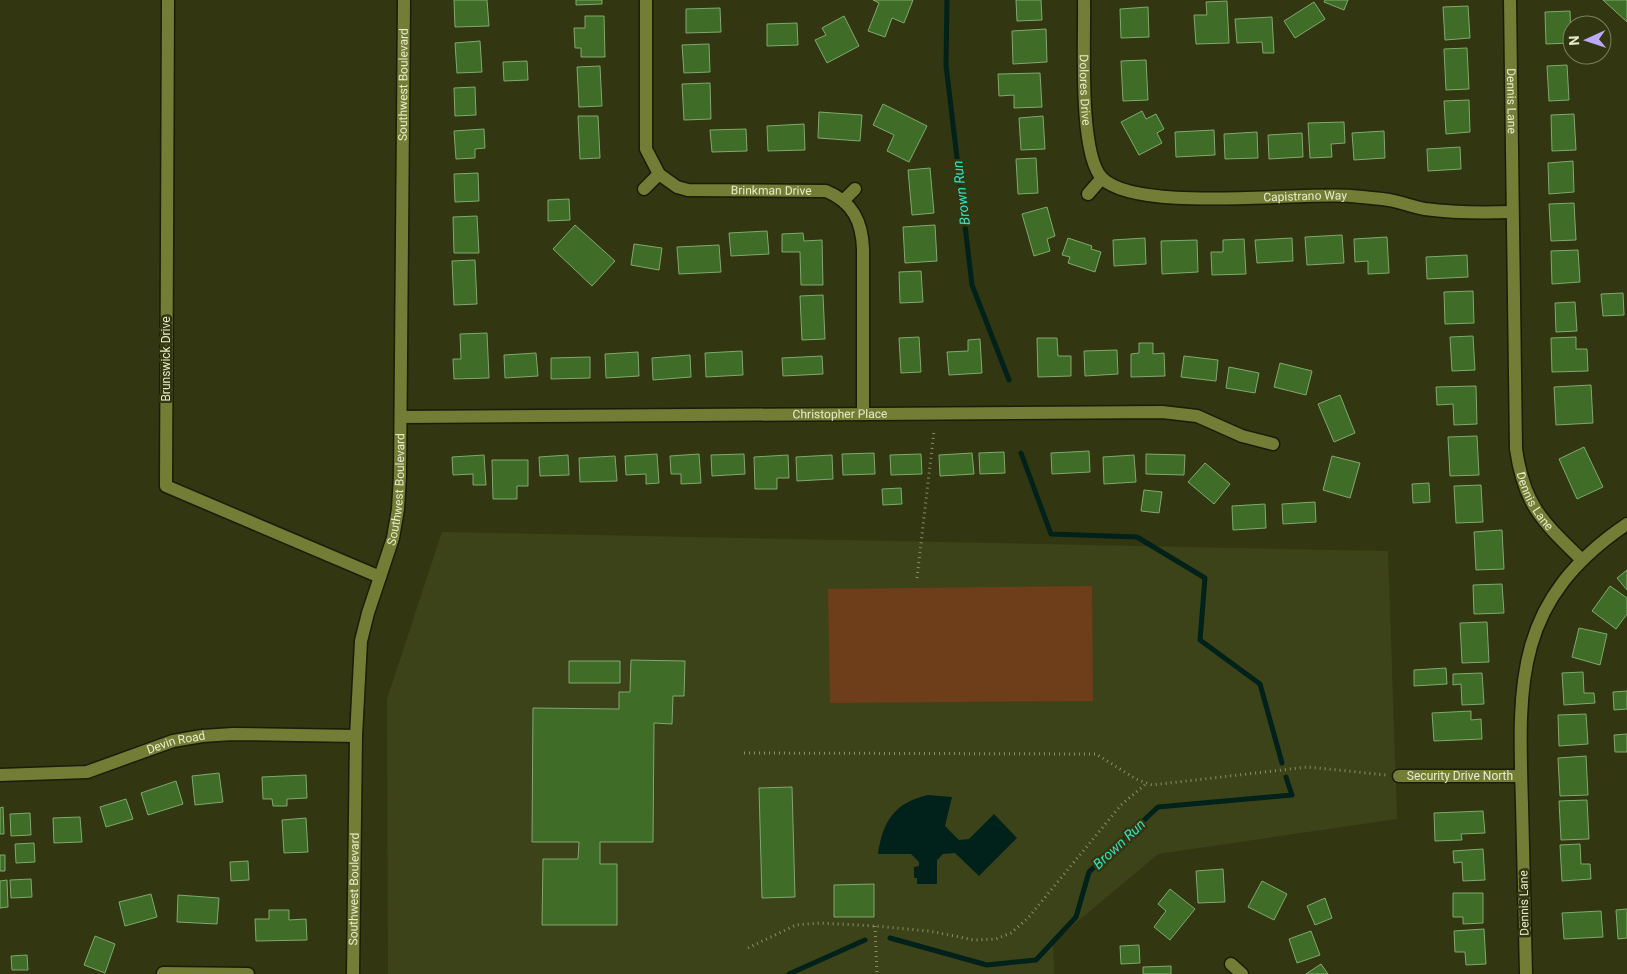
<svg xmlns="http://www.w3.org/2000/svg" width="1627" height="974" viewBox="0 0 1627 974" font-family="Roboto,sans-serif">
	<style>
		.built { fill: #3d4319 }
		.green { fill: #6d3e19 }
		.water { fill: #00221a }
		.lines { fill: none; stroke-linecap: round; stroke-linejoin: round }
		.stream { stroke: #00221a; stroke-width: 5 }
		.building { fill: #3f6c26; stroke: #80a96d }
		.minor-casing { stroke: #1a1d07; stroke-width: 15 }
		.path { stroke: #888e69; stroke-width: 3; stroke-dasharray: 1 4; stroke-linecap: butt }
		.minor { stroke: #737d36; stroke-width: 12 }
		.labels { text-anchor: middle; stroke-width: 5; stroke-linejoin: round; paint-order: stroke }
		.street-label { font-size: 12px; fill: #e5ecc8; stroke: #323711 }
		.water-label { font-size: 14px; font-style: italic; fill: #36e1c0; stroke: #323711 }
	</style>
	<rect width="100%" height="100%" fill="#323711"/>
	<!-- built -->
	<path class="built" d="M442,532L1388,551L1397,819L1158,854L1053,942L1054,974H388L387,699Z"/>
	<!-- green -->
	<path class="green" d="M1092,586L1093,701L830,703L828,589Z"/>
	<!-- water -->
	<path class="water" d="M928,795L952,797L945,826L959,840L969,839L994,814L1017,838L979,876L955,853L943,854L937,860V884H917V878H914V867L919,866V862L911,854H878C883,821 894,803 928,795Z"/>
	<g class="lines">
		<!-- stream -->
		<path class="stream" d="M947,0L946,65L972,285L1009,380
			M1021,453L1051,534L1137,537L1205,578L1200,640L1260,684L1282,763
			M890,938L987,965L1036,960L1076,917L1089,872L1158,807L1292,795L1286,777
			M789,974L865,940"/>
	</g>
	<!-- building -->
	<path class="building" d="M454,0H487L489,26L455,27Z
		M576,0H602V4L576,5Z
		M873,0H913L904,23L892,18L885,37L868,31L879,3Z
		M1016,0H1041L1042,20L1017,21Z
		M1325,0H1348L1344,10L1324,2Z
		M1603,0H1627V22Z
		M1227,1L1229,43L1196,44L1194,15H1207L1206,2Z
		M1314,2L1325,19L1295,38L1284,21Z
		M1468,6L1470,38L1445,40L1443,7Z
		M1148,7L1149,37L1121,38L1120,9Z
		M720,8L721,32L686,33V9Z
		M1570,11L1571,43L1546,44L1545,12Z
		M585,16H604L605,57H581V48H575L574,28H585Z
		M844,16L859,46L827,63L815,40L826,35L822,28Z
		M1272,17L1274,53H1263L1262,42L1237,43L1235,19Z
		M797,23L798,45L767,46V24Z
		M1046,29L1047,62L1013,64L1012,31Z
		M480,41L482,72L457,73L455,43Z
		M709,44L710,72L684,73L682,45Z
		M1467,48L1469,89L1446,90L1444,49Z
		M1146,60L1148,100L1123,101L1121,61Z
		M527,61L528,80L504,81L503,62Z
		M1567,65L1569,100L1549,101L1547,66Z
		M600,66L602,106L579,107L577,67Z
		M1040,73L1042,107L1014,108V95L999,96L998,74Z
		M710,83L711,119L684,120L682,84Z
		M475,87L476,115L455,116L454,88Z
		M1469,100L1470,132L1446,134L1444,101Z
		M883,104L927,126L909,162L887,151L894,135L873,125Z
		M1142,111L1146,119L1156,114L1164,129L1157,133L1162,143L1139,155L1121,122Z
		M819,112L862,115L860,141L818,138Z
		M1574,114L1576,150L1552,151L1551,115Z
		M578,116H598L600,158L580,159Z
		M1043,116L1045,149L1021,150L1019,118Z
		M1344,122L1345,143L1331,144L1332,157L1310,158L1308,123Z
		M804,124L805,150L768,151L767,126Z
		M484,129L485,148L475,149V158L456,159L454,131Z
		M746,129L747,151L712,152L710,130Z
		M1214,130L1215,155L1176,157L1175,132Z
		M1384,131L1385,158L1354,160L1352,133Z
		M1257,132L1258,158L1225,159L1224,134Z
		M1302,133L1303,157L1269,159L1268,135Z
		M1460,147L1461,169L1428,171L1427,149Z
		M1036,158L1038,193L1018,194L1016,159Z
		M1573,161L1574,192L1549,194L1548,163Z
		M930,168L934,213L912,215L908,170Z
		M478,173L479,201L455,202L454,174Z
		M569,199L570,220L548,221V200Z
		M1574,203L1576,240L1551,241L1549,204Z
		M1047,207L1055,236L1047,239L1050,251L1034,256L1022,214Z
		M477,216L479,253H454L453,217Z
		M575,225L615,261L592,286L553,249Z
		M935,225L937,261L905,263L903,227Z
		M767,231L769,254L731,256L729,233Z
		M803,233L804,241L822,240L823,285H801L800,252H782V234Z
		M1342,235L1344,263L1307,265L1305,237Z
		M1387,237L1389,273L1368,274V261L1355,262L1354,239Z
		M1068,238L1092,246L1091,249L1101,252L1095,272L1068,263L1070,257L1062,255Z
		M1145,238L1146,264L1114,266L1113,240Z
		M1292,238L1293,261L1257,263L1255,240Z
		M1244,239L1246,274L1212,275L1211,252H1223V240Z
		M1197,240L1198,272L1162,274L1161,241Z
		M634,244L662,248L659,270L631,265Z
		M719,245L721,272L679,274L677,247Z
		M1578,250L1580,282L1552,284L1551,251Z
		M1467,255L1468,277L1427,279L1426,257Z
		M475,260L477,304L454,305L452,261Z
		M921,271L923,302L900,303L899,272Z
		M1473,291L1474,323L1445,324L1444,292Z
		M1623,293L1624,315L1603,316L1601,294Z
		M823,295L825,339L802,340L800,296Z
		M1575,302L1577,331L1556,332L1555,303Z
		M487,333L489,378L454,379L453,359H461L460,334Z
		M1473,336L1475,370L1452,371L1450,337Z
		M919,337L921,372L901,373L899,338Z
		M1576,337V349H1587L1588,371L1552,372L1551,338Z
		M1037,338H1057L1058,356H1071V376L1038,377Z
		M980,339L982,373L949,375L947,352L968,351V340Z
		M1139,343H1153V354L1164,353L1165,376L1131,377V354L1139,353Z
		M1117,350L1118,374L1085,376L1084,351Z
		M742,351L743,375L706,377L705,353Z
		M638,352L639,376L606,378L605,354Z
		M536,353L538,376L505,378L504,355Z
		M690,355L691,377L653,380L652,358Z
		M822,356L823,374L783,376L782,358Z
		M1184,356L1218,360L1216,381L1181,377Z
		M590,357V378L551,379V358Z
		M1280,363L1312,371L1306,395L1274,387Z
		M1229,367L1259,373L1255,393L1226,388Z
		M1591,385L1593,423L1556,425L1554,387Z
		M1476,386L1477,424L1454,425L1453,404L1437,405L1436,387Z
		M1340,395L1355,433L1334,442L1318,404Z
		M1477,436L1479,475L1450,476L1448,437Z
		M1584,447L1603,487L1577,499L1559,459Z
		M1089,451L1090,472L1052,474L1051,453Z
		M1004,452L1005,473L980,474L979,453Z
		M874,453L875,474L843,475L842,454Z
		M972,453L974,474L940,476L939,455Z
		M657,454L659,483L646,484V474L626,475L625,456Z
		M699,454L701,483L681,484V474H671L670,456Z
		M744,454L745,474L712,476L711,455Z
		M921,454L922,474L891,475L890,455Z
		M1146,454L1185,455L1184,475L1146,474Z
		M484,455L486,485H473V474L453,475L452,457Z
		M568,455L569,475L540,476L539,457Z
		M788,455L789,478H777V489H755L754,457Z
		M832,455L833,479L797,481L796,457Z
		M1134,455L1136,482L1104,484L1103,457Z
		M615,456L617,481L580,482L579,458Z
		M1332,456L1360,463L1350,498L1323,490Z
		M492,460H528V486H517V499H493Z
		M1205,463L1230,484L1214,504L1188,482Z
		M1429,483L1430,502L1413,503L1412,484Z
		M1481,485L1483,522L1456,523L1454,486Z
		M901,488L902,504L883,505L882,489Z
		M1144,490L1162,492L1159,513L1141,511Z
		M1315,502L1316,522L1283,524L1282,504Z
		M1265,504L1266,528L1233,530L1232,506Z
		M1502,530L1504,569L1476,570L1474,532Z
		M1627,570V590L1617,578Z
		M1502,584L1504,613L1474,614L1473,585Z
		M1610,586L1627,598V614L1616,629L1592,611Z
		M1487,622L1489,662L1462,663L1460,623Z
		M1579,628L1607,634L1600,665L1572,657Z
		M631,660L685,661L684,696H673L672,724L654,723L653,842H600V864H617V925H542L543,859H578L579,842H532L533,708L619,709V692H630Z
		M569,661H620V683H569Z
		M1446,668L1447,684L1414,686V670Z
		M1583,672L1584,693H1594L1595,703L1564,705L1562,673Z
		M1482,673L1484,704L1462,705L1461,684L1453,685V674Z
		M1627,691V709L1614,710L1613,692Z
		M1471,711V720L1481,719L1482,739L1434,741L1432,713Z
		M1586,714L1588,744L1559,746L1558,715Z
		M1627,734V752H1615L1614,735Z
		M1586,756L1588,795L1560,796L1558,758Z
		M219,773L223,802L195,805L192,776Z
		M306,775L307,798L287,799V806H273L272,799H263L262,777Z
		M176,781L183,804L148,815L141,793Z
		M792,787L795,897L762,898L759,788Z
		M126,799L133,819L106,827L100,807Z
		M1587,800L1589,839L1561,840L1559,801Z
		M3,807L4,834H0V808Z
		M1483,811L1485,833L1461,834L1462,840L1435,841L1434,813Z
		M30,813L31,835L11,836L10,814Z
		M80,817L82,842L54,843L53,818Z
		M306,818L308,852L284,853L282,820Z
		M34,843L35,862L16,863L15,844Z
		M1580,844L1581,864H1590L1591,879L1562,881L1560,845Z
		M1483,849L1485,880L1463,881L1462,862L1454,863L1453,851Z
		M0,855H5V871H0Z
		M248,861L249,880L231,881L230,862Z
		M1223,869L1225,902L1198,903L1196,871Z
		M31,879L32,897L11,898L10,880Z
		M7,880L8,907L0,908V881Z
		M1262,881L1287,894L1274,920L1248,907Z
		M874,884V917H834V885Z
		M1170,889L1195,909L1170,940L1154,927L1166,911L1158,904Z
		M1453,893H1483V923L1463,924V917H1453Z
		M151,894L157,917L125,926L119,902Z
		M178,895L219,898L217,924L177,922Z
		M1325,898L1332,918L1315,925L1307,906Z
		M1627,909V938L1618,939L1616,910Z
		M269,910H289V920L306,919L307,940L256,941L255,919H269Z
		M1601,911L1603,937L1564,939L1562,913Z
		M1484,929L1486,964L1466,965L1465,952H1455L1454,931Z
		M1311,931L1320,955L1297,963L1289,939Z
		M95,936L115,944L105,973L84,965Z
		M1139,945L1140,963L1121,964L1120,946Z
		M27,955L28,970H12L11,956Z
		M1321,964L1328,974H1306Z
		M1171,966V974H1143V967Z"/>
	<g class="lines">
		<!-- minor casing -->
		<g class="minor-casing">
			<g id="minor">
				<path d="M168,0L166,486L380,577"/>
				<path id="s1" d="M646,0V149L659,174L677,187L688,190L826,191C853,202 862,222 863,249V414"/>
				<path id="s2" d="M1084,0C1085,37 1078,153 1102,178C1136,213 1298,192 1351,196C1363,197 1376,198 1389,200C1401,202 1413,207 1425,209C1454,213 1483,213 1512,212"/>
				<path id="s3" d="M1510,0L1516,449C1524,505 1542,521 1581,559"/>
				<path d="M644,189L659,174"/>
				<path d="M1088,194L1102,178"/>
				<path d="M844,200L855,189"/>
				<path id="s4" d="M401,417L1162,412L1197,416L1242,436L1273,444"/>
				<path id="s5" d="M0,775L87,772L173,741L202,736L233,734L356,736"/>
				<path id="s6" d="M1399,776H1521"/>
				<path d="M1231,964L1242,974"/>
				<path d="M163,973L248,974"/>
				<path id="s7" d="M353,974L356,736L361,641L368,613L393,538L398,509L400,476L404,0"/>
				<path d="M1526,974C1525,917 1523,860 1522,804C1518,680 1515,600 1627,524"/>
			</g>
		</g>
		<!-- path -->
		<path class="path" d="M917,578L934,431
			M744,753L1096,754L1136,779L1152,785L1308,767L1386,775
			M875,926L877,974
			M748,948L796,925L820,923L875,926L929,931L974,940L996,939L1011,933L1028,918L1121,805L1147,783"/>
		<!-- minor -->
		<use href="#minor" class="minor"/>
	</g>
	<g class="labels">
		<!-- street labels -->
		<g class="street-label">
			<text dy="4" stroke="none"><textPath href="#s7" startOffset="895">Southwest Boulevard</textPath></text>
			<text dy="4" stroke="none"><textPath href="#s2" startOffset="90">Dolores Drive</textPath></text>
			<text dy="4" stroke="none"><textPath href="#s3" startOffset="101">Dennis Lane</textPath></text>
			<text dy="4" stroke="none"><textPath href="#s1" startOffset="294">Brinkman Drive</textPath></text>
			<text dy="4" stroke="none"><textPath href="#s2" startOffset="388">Capistrano Way</textPath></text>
			<text transform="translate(166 359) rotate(-90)" y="4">Brunswick Drive</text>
			<text dy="4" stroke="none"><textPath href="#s4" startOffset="439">Christopher Place</textPath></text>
			<text dy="4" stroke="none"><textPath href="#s7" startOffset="490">Southwest Boulevard</textPath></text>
			<text dy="4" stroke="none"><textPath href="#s3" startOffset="505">Dennis Lane</textPath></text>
			<text dy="4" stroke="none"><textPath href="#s5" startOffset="181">Devin Road</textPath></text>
			<text dy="4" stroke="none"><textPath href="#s6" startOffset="61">Security Drive North</textPath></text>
			<text dy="4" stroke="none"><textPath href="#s7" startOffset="85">Southwest Boulevard</textPath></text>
			<text transform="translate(1524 903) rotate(-91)" y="4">Dennis Lane</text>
		</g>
		<!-- water labels -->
		<g class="water-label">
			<text transform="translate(961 193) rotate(-97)" y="5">Brown Run</text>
			<text transform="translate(1119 844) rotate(-43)" y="5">Brown Run</text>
		</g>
	</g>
	<!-- north arrow -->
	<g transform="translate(1587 40) rotate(267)"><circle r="24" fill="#323711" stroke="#7a7f5a"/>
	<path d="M0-4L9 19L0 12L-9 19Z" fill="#bda9f5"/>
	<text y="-8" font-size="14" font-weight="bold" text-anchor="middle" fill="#e5ecc8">N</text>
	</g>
</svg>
